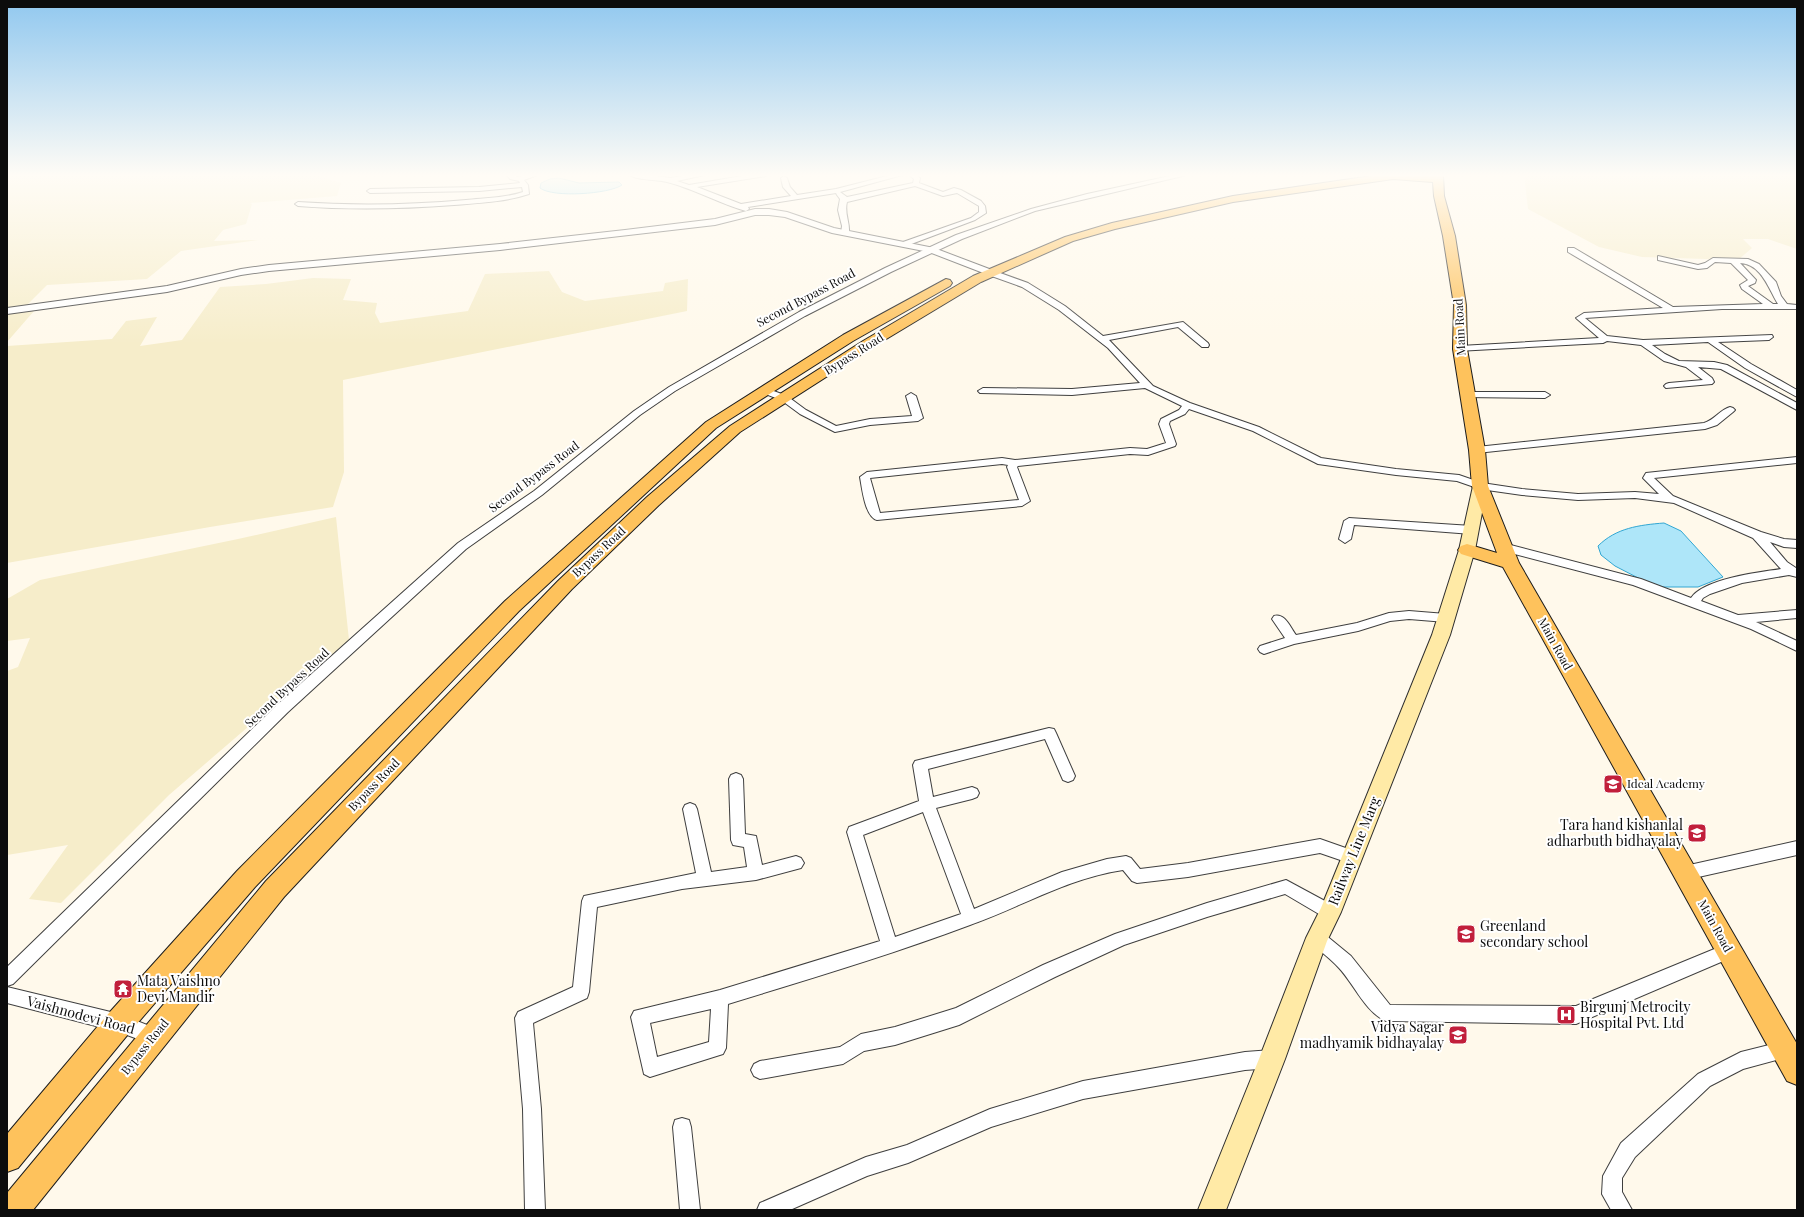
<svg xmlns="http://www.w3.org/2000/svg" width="1804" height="1217" viewBox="0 0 1804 1217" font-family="'Playfair Display',serif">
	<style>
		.farmland { fill: #f6edca }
		.water { fill: #aee6f9; stroke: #32a7d3 }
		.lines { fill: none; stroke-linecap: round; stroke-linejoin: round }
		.minor-casing { stroke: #3f3f3f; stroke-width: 2 }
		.tertiary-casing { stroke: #3f3f3f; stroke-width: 2 }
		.secondary-casing { stroke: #2e2e2e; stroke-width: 2 }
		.primary-casing { stroke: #1d1d1d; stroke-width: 2 }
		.minor { fill: #fff; fill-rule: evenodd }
		.tertiary { fill: #fff; fill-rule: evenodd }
		.secondary { fill: #ffeaa6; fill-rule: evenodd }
		.primary { fill: #fec25c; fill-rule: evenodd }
		.labels { text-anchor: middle; stroke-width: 4; stroke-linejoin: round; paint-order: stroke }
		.street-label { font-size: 12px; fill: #0c0c0c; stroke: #fff }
		.poi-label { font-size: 12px; fill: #0c0c0c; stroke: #fff; text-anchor: start }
		.near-poi-label { font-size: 14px; fill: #0c0c0c; stroke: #fff; text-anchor: start }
		.near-street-label { font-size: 14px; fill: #0c0c0c; stroke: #fff }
	</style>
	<rect width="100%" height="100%" fill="#fff9eb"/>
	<!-- farmland -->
	<path class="farmland" d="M7,174H322L319,176L341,183L337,196L250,203L252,204L246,224L223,230L214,241L258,240L181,251L147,279L47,285L26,306L7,309Z
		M1524,174H1797V249L1768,239H1743L1752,248L1738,260L1642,257L1599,247L1528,209Z
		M549,271L562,292L585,301L663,291L665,283L688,279L687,311L343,380L344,472L333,507L210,527L7,563V346L112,339L126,321L157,317L140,346L182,340L220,287L266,284L313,278L351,279L343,300L377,303L375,313L380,323L468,311L485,274Z
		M34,311L7,342V314Z
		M336,517L349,640L169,795L61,903L29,899L68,845L7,855V671L18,667L30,638L7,641V599L40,580L238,539Z"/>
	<!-- water -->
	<path class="water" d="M559,178L579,183L619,182L622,185C609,194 553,198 540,188L541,183L550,179Z
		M1664,523L1681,531L1723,577L1698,587H1663L1646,582L1615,566L1601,555L1598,546C1616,528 1639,525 1664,523Z"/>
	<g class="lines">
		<!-- minor casing -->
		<g class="minor-casing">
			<path id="minor" d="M506,174H512L518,177L530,174H540L524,180L528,185L529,194C505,202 479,203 454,205C402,209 350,210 298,206L295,204L298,202C354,206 410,205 466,200C485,198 505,198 523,192L522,187L479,191L370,193L367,191L370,189L479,187L520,183L519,181L510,179Z
				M628,174H643L670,178L694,174H709L677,181L689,185L754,174H769L766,176L697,187L741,204L791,196L783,187L781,178L784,176L787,178L790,187L797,195L836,189L895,174H906L840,192L847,197L913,183L914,179L908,174H915L920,178L919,183L943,192L954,188L961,190L981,201L985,206L986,213L975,220L906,246H903V242L971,218L979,212V206L957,193L943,196L915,186L847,202C844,213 850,222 849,233L845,235L841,233L842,226L838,210L840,199L837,195L836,193L748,207L749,209L746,211C720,204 695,189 667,182C656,179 637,181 628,174Z
				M1179,174H1191L1035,211L962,239L891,272L805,316L675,391L640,415L542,495L466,549L288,712L13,984L7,986V967L278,704L458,543L534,491L634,411L669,387L799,312L885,268L956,235L1031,209L1087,194Z
				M1568,248H1574L1673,307L1763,304L1742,289L1740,285L1748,280L1731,263L1715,262L1707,268L1698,269L1658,260V256L1698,265L1705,263L1713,258L1748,259L1759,264L1776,282L1781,296L1787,304L1797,305V309H1722L1585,318L1607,336L1643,340L1772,335L1773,337L1769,340L1718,342L1751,364L1797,390V397L1745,368L1708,342L1652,345L1665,354L1679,361L1714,362L1727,365L1797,403V410L1721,369L1698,367L1712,378L1714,382L1712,384L1666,388L1664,386L1666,384L1669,383L1703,380L1686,367L1664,361L1641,345L1607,341L1603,343L1457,351L1456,349L1460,346L1599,338L1576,318L1584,313L1663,308L1568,252ZM1740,263C1762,264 1769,290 1778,304H1773L1748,286L1755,283L1756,280Z
				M986,270H992L1028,283L1065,306L1103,336L1183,322L1208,343L1209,345L1208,347H1202L1178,327L1109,340L1153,386L1190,403L1259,427L1321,458L1396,469L1459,475L1482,483L1522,489L1578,494L1635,492L1659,494L1643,478L1646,473L1797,457V463L1654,478L1673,496L1761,532L1784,539L1797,540V548L1784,547L1770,542L1787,562L1796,568L1797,577L1789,575L1742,583L1710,594L1703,598L1701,601L1738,615L1797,610V618L1756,622L1797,641V651L1751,629L1633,585L1499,550L1497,547L1499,544L1503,543L1641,579L1691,598C1703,579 1759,572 1781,569L1753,538L1674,503L1635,498L1578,500L1522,495L1480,489L1457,481L1396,475L1318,464L1253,431L1189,409L1185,414L1170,421L1169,424L1176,444L1175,446L1148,455L1130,454L1018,466L1017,467L1030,501L1022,506L877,520C865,517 862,488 860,477L867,472L1002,458L1015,460L1130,448L1147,449L1166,443L1159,424L1161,419L1179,410L1182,406L1145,388L1072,395L980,393L978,391L983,388L1072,389L1140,383L1108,348L1059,310L1022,287L986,274ZM1002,464L1008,465L1007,467L1019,500L880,513L870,478Z
				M763,387L787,396L806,410L836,426L870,419L912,416L906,396L911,393L916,396L923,418L918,421L870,425L835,432L800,414L781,400L760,392L758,390Z
				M1467,392H1545L1550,395L1545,398L1464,397L1462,395L1464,393Z
				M1730,407L1733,408L1735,410L1733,412L1717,425L1705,429L1477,453L1472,450L1477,447L1704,423C1714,420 1720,410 1730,407Z
				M1349,518L1472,526L1478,530L1472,534L1354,525L1351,539L1345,543L1339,539L1344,521Z
				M1409,611L1446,614L1450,615L1452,618L1450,621L1446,622L1409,619L1390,621L1358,631L1294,644L1264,654L1260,652L1258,649L1260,646L1285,638L1272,619L1274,616C1285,613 1290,627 1296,635L1357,623L1389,613Z
				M1049,728L1054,729L1056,733L1075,776L1073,780L1068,782L1063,780L1045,739L928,769L933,797L972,787L977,789L979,793L977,797L972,799L936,808L974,909L1062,872L1107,859L1126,856L1131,858L1140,869L1188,863L1320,839L1357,852L1360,857L1357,862L1352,864L1320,853L1188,877L1137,883L1132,881L1123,870C1068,878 1021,907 970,925C890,955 809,979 728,1004L726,1048L723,1054L650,1077L644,1074L631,1017L634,1011L720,990L880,941L847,832L849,827L919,801L913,765L915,761ZM923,812L961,914L895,937L863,835ZM711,1009L709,1042L657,1057L650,1023Z
				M736,773L741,775L743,779L745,834L756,836L762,865L796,856L801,858L804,863L801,868L756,880L682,889L597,907L589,992L587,998L533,1023L541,1109L545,1210H525L523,1109L515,1018L518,1012L573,987L582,901L584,896L696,873L683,809L685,805L690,803L695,805L697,809L711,872L747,867L744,847L733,845L731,840L729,779L731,775Z
				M1797,841V855L1685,880L1680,878L1677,873L1680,868L1685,866Z
				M1286,880L1336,907L1338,912L1336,917L1330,919L1324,917L1285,894L1207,917L1124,945L1055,977L959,1025L895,1045L864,1051L843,1064L760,1079L754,1076L751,1070L754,1064L760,1061L840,1047L861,1034L895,1027L956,1008L1043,965L1115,934L1207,903Z
				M1317,930L1323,933L1351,956L1390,1005L1576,1006L1729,943L1735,946L1737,951L1735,956L1576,1024L1386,1021C1366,1013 1354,984 1339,968C1331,959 1320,951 1311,943L1309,938L1311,933Z
				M7,987L119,1014L160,1030L163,1036L160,1042L154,1045L119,1032L7,1003Z
				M1785,1041L1791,1044L1794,1050L1791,1056L1743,1069L1710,1086L1635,1157L1622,1178V1192L1632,1210H1611L1602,1194L1603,1176L1621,1143L1698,1074L1741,1052Z
				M1272,1050L1278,1053L1281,1059L1278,1065L1272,1068L1245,1070L1083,1099L991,1127L908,1163L867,1176L790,1210H757L760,1203L866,1157L907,1145L990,1109L1083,1081L1245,1052Z
				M682,1118L689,1120L691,1127L700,1210H680L673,1127L675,1120Z"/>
		</g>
		<!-- tertiary casing -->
		<g class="tertiary-casing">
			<path id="tertiary" d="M755,209H769L787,212L834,228L934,248L992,270L994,272L989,275L986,274L929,252L832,233L785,217L769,215H755L715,225L500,250L269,271L241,275L167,292L7,314V308L167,286L241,269L269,265L500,244L625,230L715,219Z"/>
		</g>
		<!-- secondary casing -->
		<g class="secondary-casing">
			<path id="secondary" d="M1480,482L1485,483L1487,486L1475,550L1450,635L1341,912L1327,941L1285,1059L1226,1210H1198L1259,1059L1306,938L1321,908L1432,635L1459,550L1473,486L1475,483Z"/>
		</g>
		<!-- primary casing -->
		<g class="primary-casing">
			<path id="primary" d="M1385,174L1433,176V174H1443L1444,196L1455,236L1466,305L1467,349L1485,450L1488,486L1519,563L1797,1044V1085L1787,1081L1503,567L1461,554L1458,550L1461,546L1467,544L1497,553L1472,486L1469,450L1453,349L1454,305L1443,236L1434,196L1433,182L1393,179L1233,202L1115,229L1073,241L981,282L873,347L740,432L659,505L572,589L284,897L33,1210H7V1193L266,881L558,581L647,497L730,426L863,341L973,276L1065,237L1112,223L1233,196Z
				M946,279L950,280L952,283L950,286L853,341L716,428L519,611L255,887L129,1033L18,1168L7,1172V1134L109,1013L237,871L505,601L706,422L843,335Z"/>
		</g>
		<!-- minor -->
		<use href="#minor" class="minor"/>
		<!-- tertiary -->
		<use href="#tertiary" class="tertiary"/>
		<!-- secondary -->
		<use href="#secondary" class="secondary"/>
		<!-- primary -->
		<use href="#primary" class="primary"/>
	</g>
	<!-- sky -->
	<linearGradient id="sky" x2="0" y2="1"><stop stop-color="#91c8ef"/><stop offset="0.51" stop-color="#fffcf6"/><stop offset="1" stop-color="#fffcf6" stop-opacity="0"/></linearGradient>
	<rect width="1804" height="344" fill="url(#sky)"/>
	<!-- icons -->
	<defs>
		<g id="school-square" transform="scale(1)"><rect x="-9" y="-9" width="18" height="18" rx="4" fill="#c11f3b" stroke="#fff"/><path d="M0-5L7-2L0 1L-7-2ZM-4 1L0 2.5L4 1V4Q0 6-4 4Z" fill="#fff"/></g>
		<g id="temple-square" transform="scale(1)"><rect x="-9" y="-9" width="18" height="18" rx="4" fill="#c11f3b" stroke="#fff"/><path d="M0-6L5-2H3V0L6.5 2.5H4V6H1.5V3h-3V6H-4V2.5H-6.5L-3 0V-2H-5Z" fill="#fff"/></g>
		<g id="hospital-square" transform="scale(1)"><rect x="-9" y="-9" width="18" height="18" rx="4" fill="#c11f3b" stroke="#fff"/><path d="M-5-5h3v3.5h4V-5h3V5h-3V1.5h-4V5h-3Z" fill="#fff"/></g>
	</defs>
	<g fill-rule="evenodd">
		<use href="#school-square" x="1613" y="784"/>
		<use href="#school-square" x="1697" y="833"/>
		<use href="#school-square" x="1466" y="934"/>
		<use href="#temple-square" x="123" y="989"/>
		<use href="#hospital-square" x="1566" y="1015"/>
		<use href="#school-square" x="1458" y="1035"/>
	</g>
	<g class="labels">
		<!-- street labels -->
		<g class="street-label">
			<text transform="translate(806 298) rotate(-28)" y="4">Second Bypass Road</text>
			<text transform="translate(1460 327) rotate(-93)" y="4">Main Road</text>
			<text transform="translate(854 354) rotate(-32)" y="4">Bypass Road</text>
			<text transform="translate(534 477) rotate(-37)" y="4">Second Bypass Road</text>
			<text transform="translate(599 552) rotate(-43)" y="4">Bypass Road</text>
			<text transform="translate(1555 644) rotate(61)" y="4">Main Road</text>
			<text transform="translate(287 688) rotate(-43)" y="4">Second Bypass Road</text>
			<text transform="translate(374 785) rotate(-46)" y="4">Bypass Road</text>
			<text transform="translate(1715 926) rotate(61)" y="4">Main Road</text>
			<text transform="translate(145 1047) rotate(-51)" y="4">Bypass Road</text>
		</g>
		<!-- poi labels -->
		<g class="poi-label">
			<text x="1627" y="788">Ideal Academy</text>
		</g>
		<!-- near-poi labels -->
		<g class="near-poi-label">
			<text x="1683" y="830" text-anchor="end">Tara hand kishanlal<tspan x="1683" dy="16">adharbuth bidhayalay</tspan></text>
			<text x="1480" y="931">Greenland<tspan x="1480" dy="16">secondary school</tspan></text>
			<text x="137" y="986">Mata Vaishno<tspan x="137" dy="16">Devi Mandir</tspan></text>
			<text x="1580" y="1012">Birgunj Metrocity<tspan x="1580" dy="16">Hospital Pvt. Ltd</tspan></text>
			<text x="1444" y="1032" text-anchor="end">Vidya Sagar<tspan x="1444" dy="16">madhyamik bidhayalay</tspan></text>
		</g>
		<!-- near-street labels -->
		<g class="near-street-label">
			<text transform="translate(1354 851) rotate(-68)" y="5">Railway Line Marg</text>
			<text transform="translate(81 1015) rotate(15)" y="5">Vaishnodevi Road</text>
		</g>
	</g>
	<!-- border -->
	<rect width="1804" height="1217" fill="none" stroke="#0c0c0c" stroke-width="16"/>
</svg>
